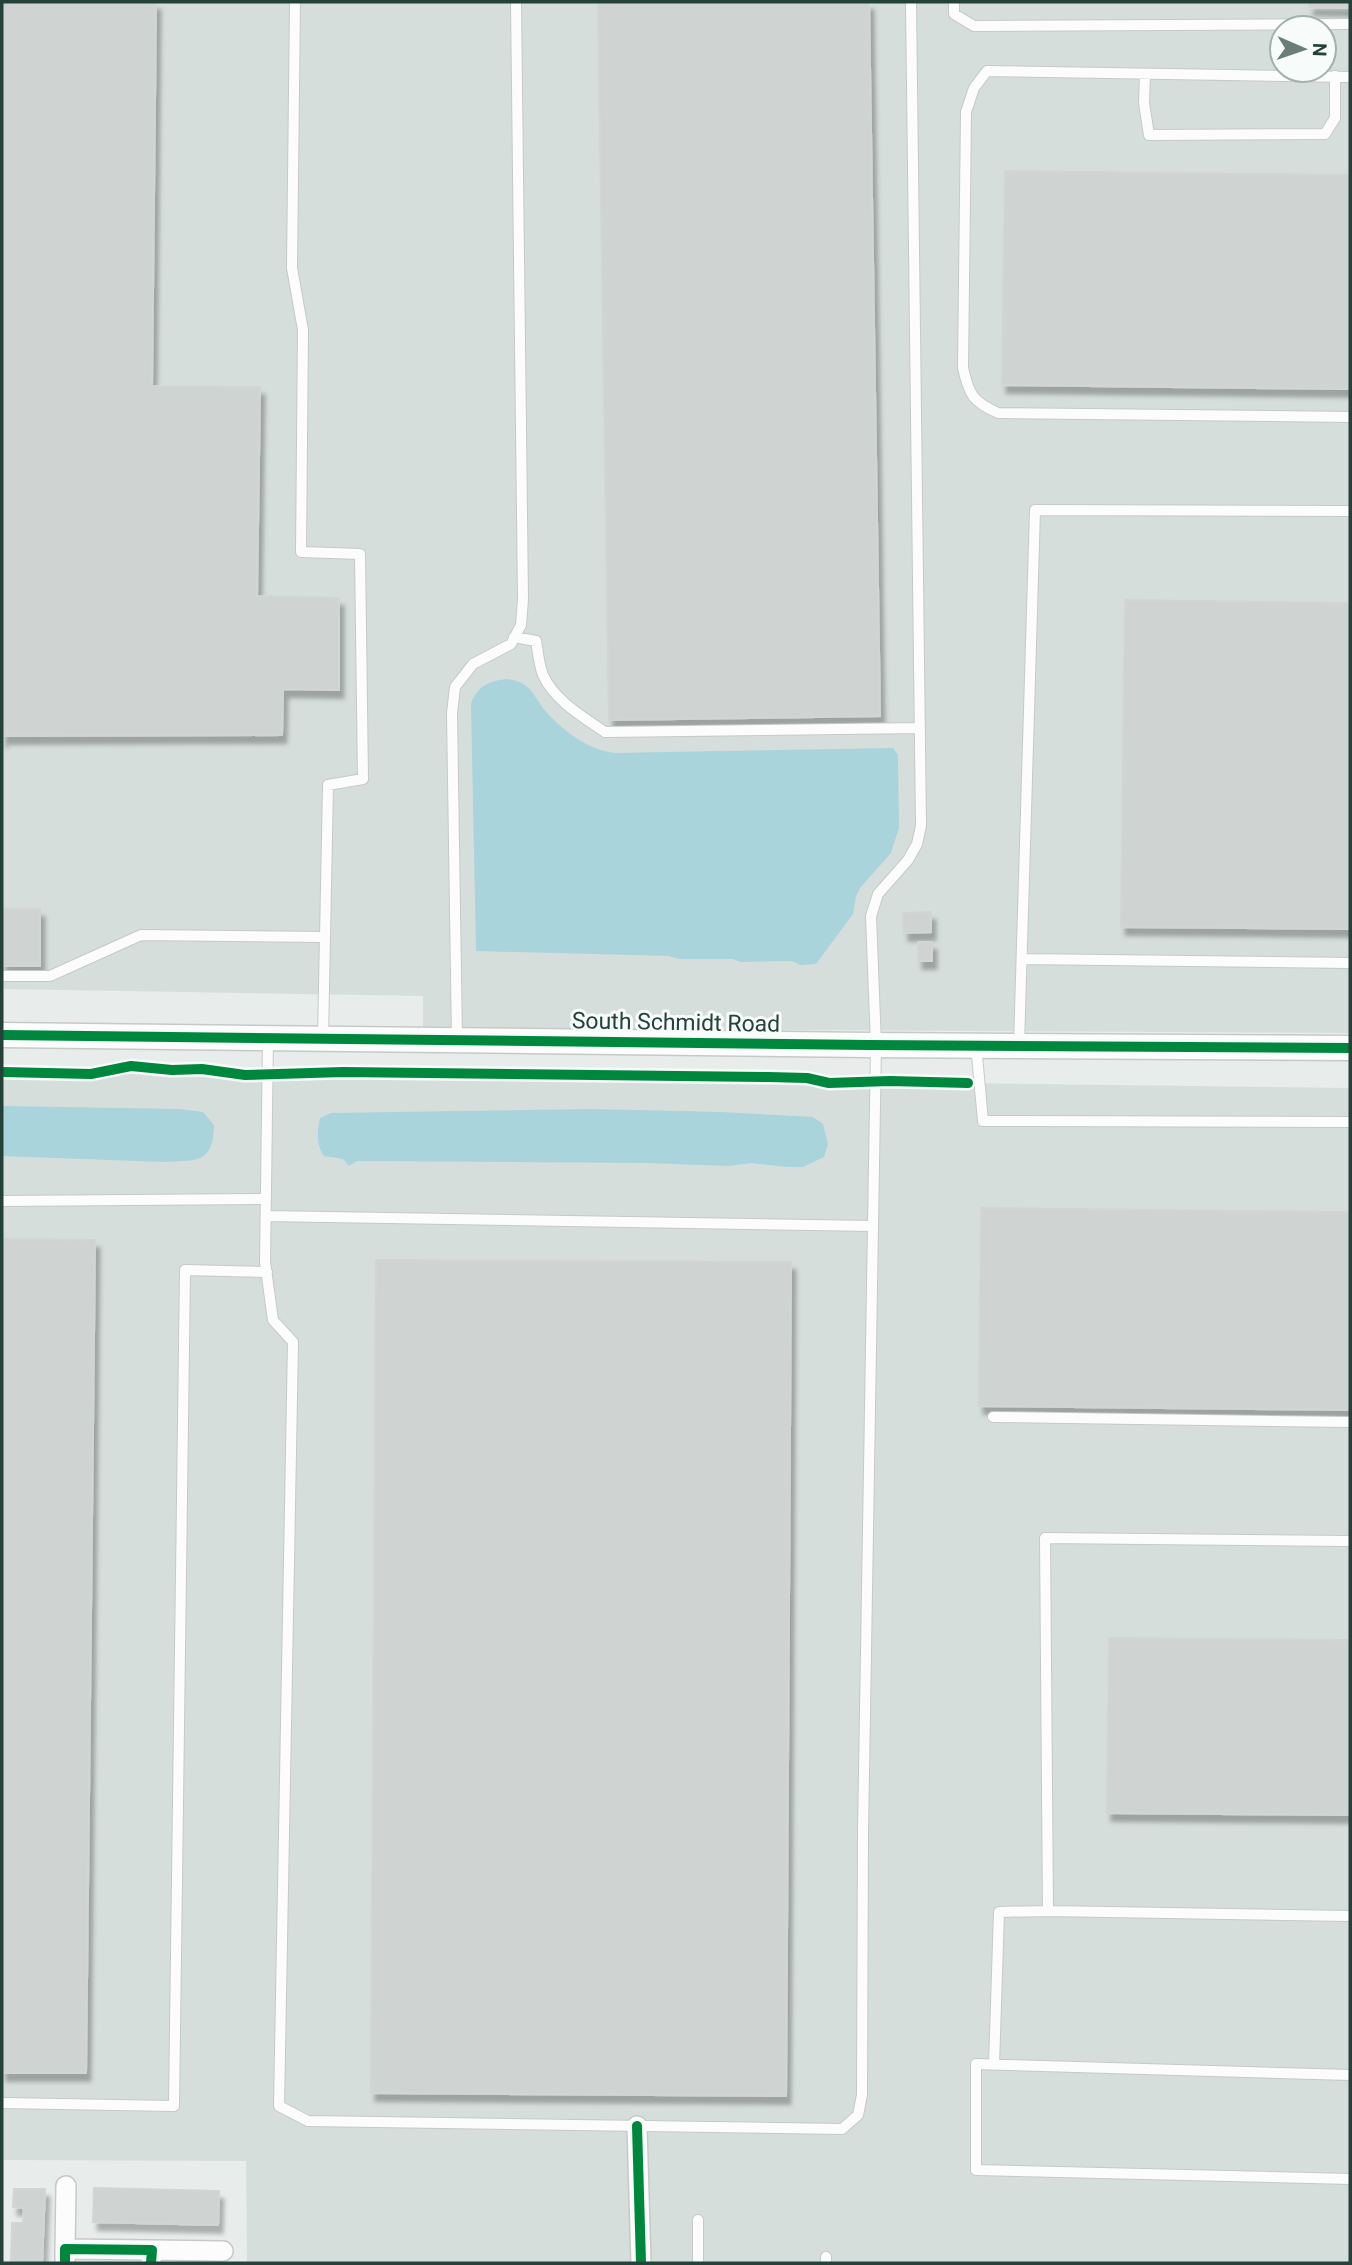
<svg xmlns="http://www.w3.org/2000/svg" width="1352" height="2265" viewBox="0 0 1352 2265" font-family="Roboto,sans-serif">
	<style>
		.built { fill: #d6dedb; fill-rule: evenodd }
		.water { fill: #a9d4db }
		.building { fill: #cfd4d2; stroke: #d1d6d4; stroke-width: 2; filter: url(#shadow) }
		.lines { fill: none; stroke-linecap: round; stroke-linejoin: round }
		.service-casing { stroke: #c5cac8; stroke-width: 12 }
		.minor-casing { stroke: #c5cac8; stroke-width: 22 }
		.tertiary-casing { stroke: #c5cac8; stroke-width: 27 }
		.service { stroke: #fcfcfc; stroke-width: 10 }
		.minor { stroke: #fcfcfc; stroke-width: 19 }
		.tertiary { stroke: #fcfcfc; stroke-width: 24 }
		.cycleway-casing { stroke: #f7fbf9; stroke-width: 15 }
		.cycleway { stroke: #00873e; stroke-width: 10 }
		.labels { text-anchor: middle; stroke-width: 6; stroke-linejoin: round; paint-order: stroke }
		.street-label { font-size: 23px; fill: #24423a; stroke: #f7fbf9 }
	</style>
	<defs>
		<filter id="shadow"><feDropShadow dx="4.5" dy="8" stdDeviation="2" flood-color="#0004"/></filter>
	</defs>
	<rect width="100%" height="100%" fill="#e8edeb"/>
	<!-- built -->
	<path class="built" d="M2,2H1350V1033L423,1028V996L2,989ZM1282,28H1324V70H1282Z
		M2,1071L1350,1088V2263H247L246,2161L2,2160Z"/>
	<!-- water -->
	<path class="water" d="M506,679C533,681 533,698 549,715C567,734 590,750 615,753L893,748L898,755L899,828L891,853L860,888L856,896L853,914L816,964L800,965L792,961L740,962L732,959H679L668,956L476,951L471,704C477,686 489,681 506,679Z
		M2,1106L180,1109L203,1112L214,1125C213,1164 198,1160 164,1162L2,1156Z
		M592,1109L720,1112L813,1117L823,1124L828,1144L824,1157L803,1167H787L751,1163L730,1166L646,1163L357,1161L349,1166L343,1159L324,1156C316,1145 317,1131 320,1118L331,1113Z"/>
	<!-- building -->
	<path class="building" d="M2,2H156L152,386L260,387L257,596L339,598V690L283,689L282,735L2,736V741Z
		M598,2H869L880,716L609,720Z
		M1310,2H1350V8L1309,7Z
		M1005,171L1350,175V389L1002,385Z
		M1125,600L1350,603V929L1121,927Z
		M2,909H40V966H2Z
		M931,912V932L904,933L903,913Z
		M918,942H932V961H918Z
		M981,1208L1350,1212V1410L979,1406Z
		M2,1239L95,1240L86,2073H2Z
		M376,1260L791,1262L786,2096L371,2093Z
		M1109,1638L1350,1640V1815L1107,1813Z
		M94,2188L219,2191L218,2225L93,2222Z
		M14,2189H45L42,2263H11L12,2223H23L24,2208L13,2207Z"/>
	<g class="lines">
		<!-- service casing -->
		<g class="service-casing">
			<path id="service" d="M954,2V14L974,26L1350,24
				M1145,74L1144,103L1149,135L1325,134L1335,118V76
				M1350,77L987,71L974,88L966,112L963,368C969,395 973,402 998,413L1350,417
				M514,637L536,641C538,652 539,665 543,675C554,700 583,717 605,732L920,728
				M1022,959L1350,963
				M2,976H50L141,935L325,937L328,785L363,779L360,554L301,552L303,330L292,268L295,2
				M268,1038L265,1262L273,1320L293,1342L279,2106L308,2121L842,2129L858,2115L862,2095L863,1833L873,1226
				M323,1038L325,937
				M457,1040L452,713L455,687L473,664L511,644L521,625L523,599L516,2
				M976,1045L983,1121L1350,1122
				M1019,1045L1035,510L1350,511
				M2,1201L266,1199
				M266,1216L873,1226L876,1045L871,916L878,894L908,860L917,844L921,826L911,2
				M993,1417L1350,1422
				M1350,1541L1045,1538L1048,1911L1350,1916
				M994,2065L999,1912L1048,1911
				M1350,2075L976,2064V2170L1350,2179
				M2,2103L174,2106L185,1270L267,1272
				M698,2220V2263
				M826,2263V2257"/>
		</g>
		<!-- minor casing -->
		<g class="minor-casing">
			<path id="minor" d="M637,2126L641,2263
				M65,2249L66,2186
				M152,2250L223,2251
				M65,2263V2249L152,2250L151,2263"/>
		</g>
		<!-- tertiary casing -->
		<g class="tertiary-casing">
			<path id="tertiary" d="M2,1035L869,1045L1350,1048"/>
		</g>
		<!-- service -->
		<use href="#service" class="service"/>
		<!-- minor -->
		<use href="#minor" class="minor"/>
		<!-- tertiary -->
		<use href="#tertiary" class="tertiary"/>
		<!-- cycleway casing -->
		<g class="cycleway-casing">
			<path id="cycleway" d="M2,1035L869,1045L1350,1048
				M2,1072L91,1074L131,1066L172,1070L202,1069L245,1075L343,1072L769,1077L807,1078L829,1083L890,1081L968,1083
				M637,2126L641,2263
				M65,2263V2249L152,2250L151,2263"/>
		</g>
		<!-- cycleway -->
		<use href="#cycleway" class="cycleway"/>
	</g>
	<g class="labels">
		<!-- street labels -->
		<g class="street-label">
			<text transform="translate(676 1022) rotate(1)" y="8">South Schmidt Road</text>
		</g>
	</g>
	<!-- border -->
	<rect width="1352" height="2265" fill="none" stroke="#24423a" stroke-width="7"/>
	<!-- north arrow -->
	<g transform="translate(1303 49) rotate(92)"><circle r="33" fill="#f7fbf9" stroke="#a3b1ad" stroke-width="2"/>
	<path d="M0-5L12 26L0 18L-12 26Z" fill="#697e78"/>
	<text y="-10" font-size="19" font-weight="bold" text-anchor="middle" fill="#24423a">N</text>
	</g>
</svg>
